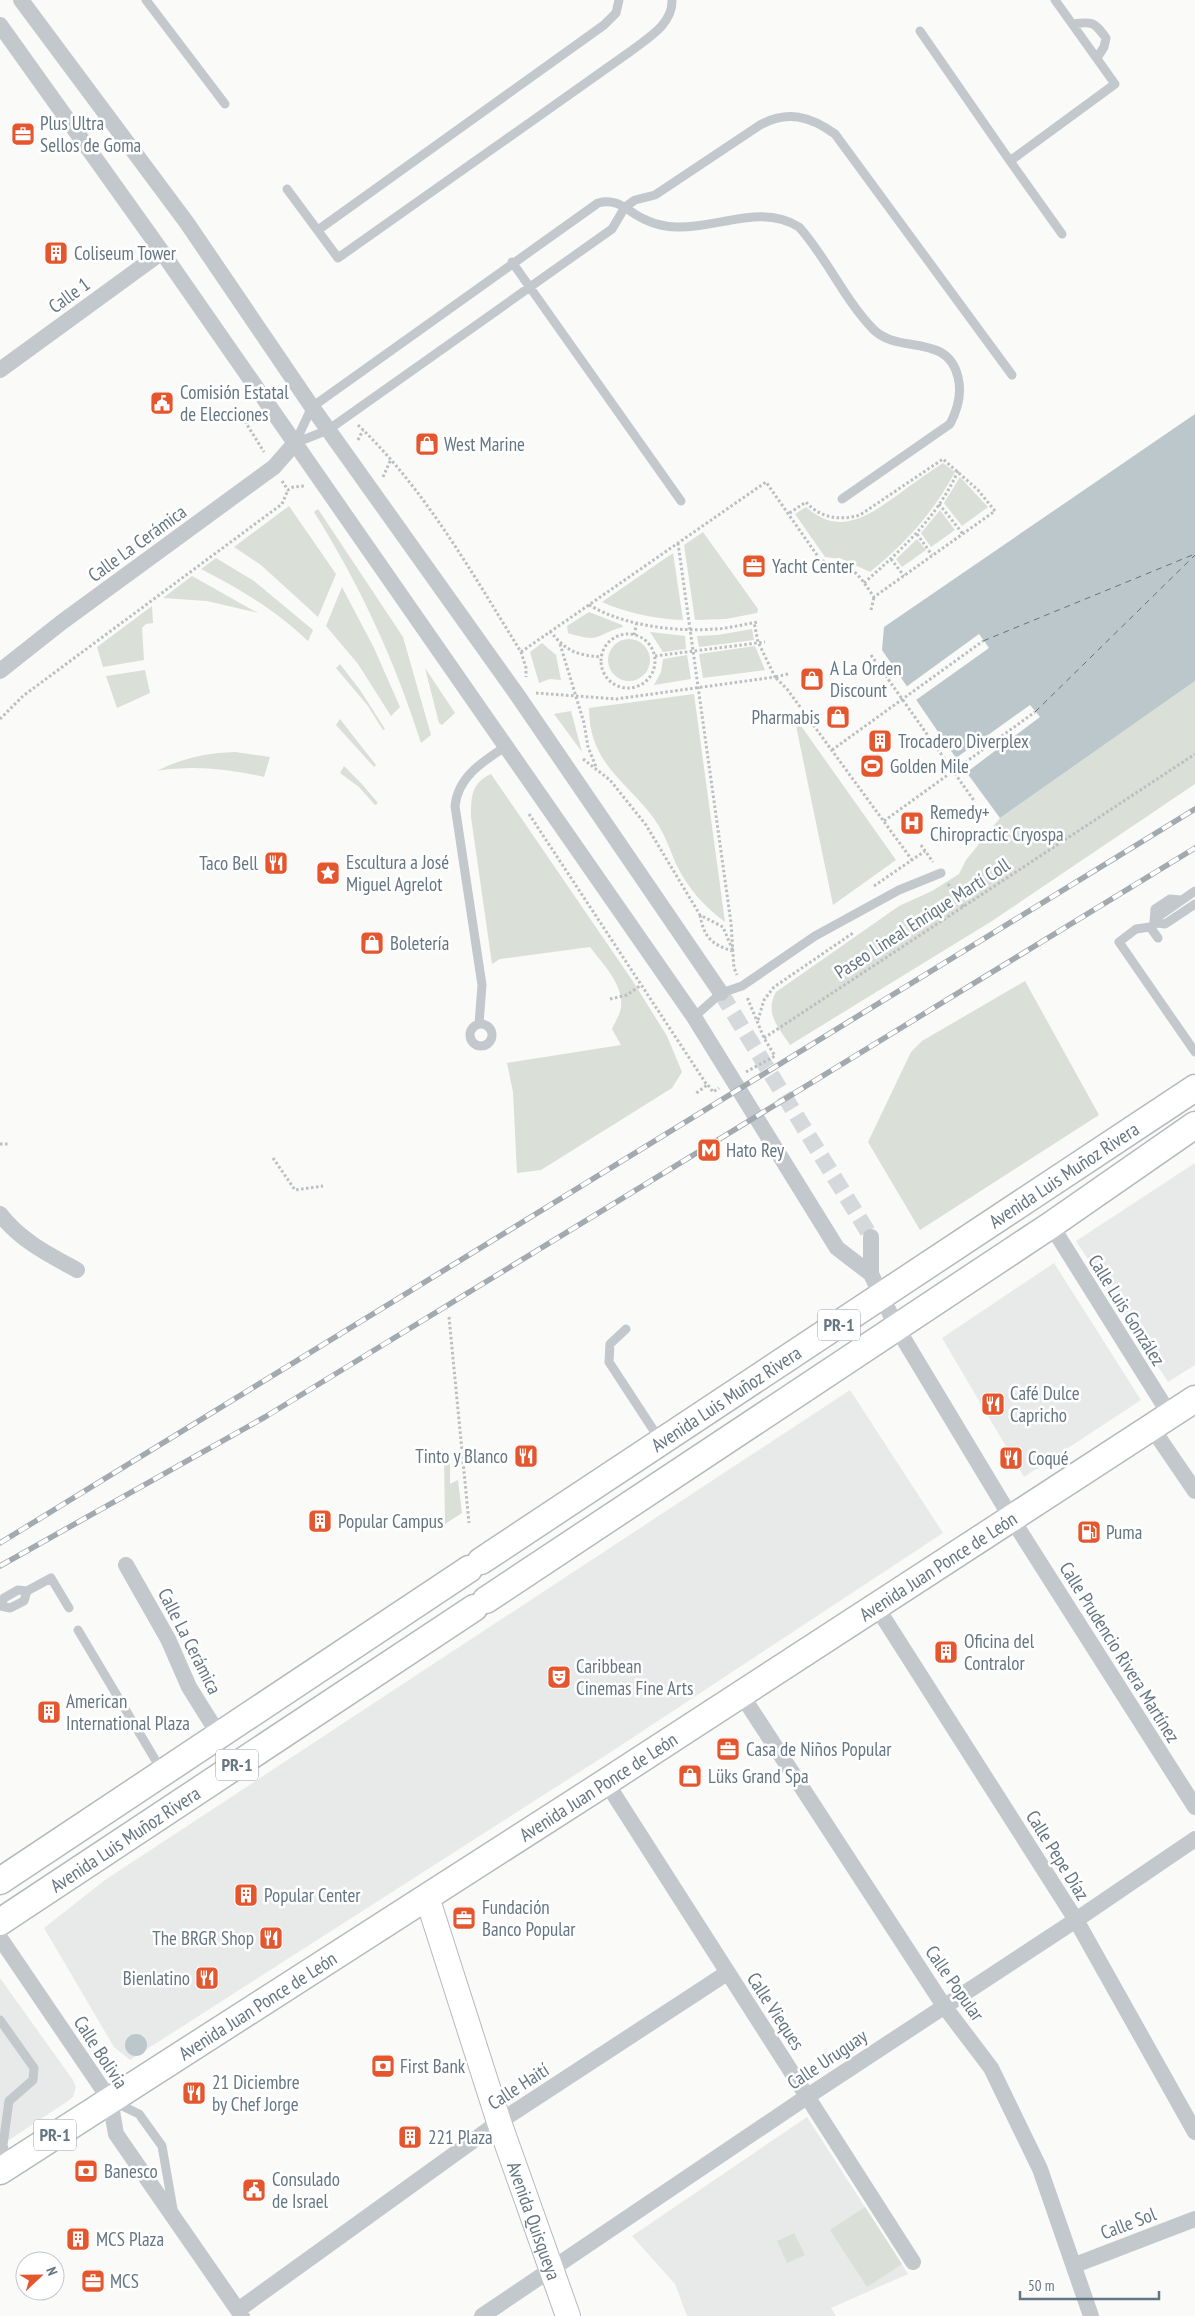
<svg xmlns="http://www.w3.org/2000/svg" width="1195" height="2316" viewBox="0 0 1195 2316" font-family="'PT Sans Narrow',sans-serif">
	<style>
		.built { fill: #e8e9e9 }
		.green { fill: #dadfd7 }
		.water { fill: #bbc7cb }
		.pier { fill: #fafaf8 }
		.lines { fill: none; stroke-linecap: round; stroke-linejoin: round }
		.ferry { stroke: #60757c; stroke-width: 1; stroke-dasharray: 6 5; stroke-linecap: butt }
		.street-tunnel { stroke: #d5d9db; stroke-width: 16; stroke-dasharray: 16 8; stroke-linecap: butt }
		.secondary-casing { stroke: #b3babf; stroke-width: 26 }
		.primary-casing { stroke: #b5babe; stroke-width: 29 }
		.path { stroke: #bbbfc2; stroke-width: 3; stroke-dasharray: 2.5 2.5; stroke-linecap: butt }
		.lane { stroke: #c3c8cc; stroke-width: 9 }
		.street { stroke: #c3c8cc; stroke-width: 16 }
		.secondary { stroke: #fff; stroke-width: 24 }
		.primary { stroke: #fff; stroke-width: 26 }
		.rail-casing { stroke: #a2aab0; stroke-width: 5.5 }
		.rail { stroke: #fff; stroke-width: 4; stroke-dasharray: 11; stroke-linecap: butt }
		.labels { text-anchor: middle; stroke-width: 5; stroke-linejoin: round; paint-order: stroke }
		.shield { fill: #fff; stroke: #939fa8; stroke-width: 1 }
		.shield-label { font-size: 18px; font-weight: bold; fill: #657683 }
		.poi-label { font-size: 19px; fill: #657683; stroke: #fff; text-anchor: start }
		.street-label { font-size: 19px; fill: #657683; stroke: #fff }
	</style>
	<rect width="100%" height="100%" fill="#fafaf8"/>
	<!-- built -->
	<path class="built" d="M1195,1163V1365L1168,1382L1076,1241Z
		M1054,1263L1141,1400L1024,1477L942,1338Z
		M850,1390L943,1533L617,1748L130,2060L114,2047L44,1928L105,1880Z
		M0,1978L73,2080L76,2087L73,2097L65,2103L0,2146Z
		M807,2117L908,2274L831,2308L836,2316H687L675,2284L632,2236Z"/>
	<!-- green -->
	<path class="green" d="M943,463L955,472C933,513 906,543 870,572L842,559L825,557L795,514L806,507C840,537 868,516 899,494C913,483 928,473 943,463Z
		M960,477L988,507L962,526L944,503Z
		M289,506L336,574L318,617L261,565L234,547Z
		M318,509L403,637L431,735L421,743C395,661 360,585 314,512Z
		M940,510L955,530L931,547L921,533Z
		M703,532L758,609L757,613L726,619L695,620L684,545Z
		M917,539L926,550L902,567L896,559Z
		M673,553L683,620C655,619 627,613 602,602Z
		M216,558L254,581L313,630L308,641C277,611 240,589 201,569Z
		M192,576L258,613L207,601L163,598Z
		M342,587L374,648L400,707L391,716L358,664L326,626Z
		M152,606L153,623L146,624L142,628L144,660L103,667L97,647Z
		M589,612L622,625L623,627C595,634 602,644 568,633L567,626Z
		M752,629L754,640L699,647L697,636L718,635Z
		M650,632L685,636L686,649L663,652Z
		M608 660a21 21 0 1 1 42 0a21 21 0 1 1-42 0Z
		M542,643L556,655L561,680L550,679L539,683L530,652Z
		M755,646L765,670L703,678L699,654Z
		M687,655L691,679L654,685L661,672L663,659Z
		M340,664L360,690L385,729L383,730L368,706L336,668Z
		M425,668L455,713L442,725L439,723Z
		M145,670L150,693L117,708L106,676Z
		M1195,681V784L992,921L790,1045C779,1028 764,1013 776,992L899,906L932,891L959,874L966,860L1000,818Z
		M694,694L725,922C704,906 688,889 676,864C671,852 666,838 659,826C632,783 589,768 589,708Z
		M571,711L582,752L554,714Z
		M794,716L896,860L833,905Z
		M340,719L376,765L374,767L336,725Z
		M235,752L270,757L264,777C229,769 193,765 157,771C182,758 207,753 235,752Z
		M344,766L361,783L378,803L375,805L359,787L340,773Z
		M491,774L632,980L667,1036L682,1072L672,1088L541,1170L517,1173L513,1092L507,1063L621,1045L612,1029C615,1022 620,1015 621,1007C624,985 602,963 590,947L500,959L492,964L471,817C471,798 471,783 491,774Z
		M1025,981L1099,1115L920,1230L868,1142L911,1052L922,1041Z
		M444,1457H450V1484L458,1480L462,1513L445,1524Z
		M865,2207L902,2264L867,2287L830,2230Z
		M794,2233L805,2255L787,2263L777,2241Z"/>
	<!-- water -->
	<path class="water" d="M1195,414V681L1000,818L956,758L882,650L884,627Z
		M125 2045a11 11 0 1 1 22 0a11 11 0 1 1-22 0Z"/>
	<!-- pier -->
	<path class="pier" d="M979,634L989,648L916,700L906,687Z
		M1030,705L1040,717L967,772L956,758Z"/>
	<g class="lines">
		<!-- ferry -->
		<path class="ferry" d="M983,641L1195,554
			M1035,712L1195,555"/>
		<!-- street-tunnel -->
		<path class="street-tunnel" d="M721,993L871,1237"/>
		<!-- secondary casing -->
		<g class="secondary-casing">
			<g id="secondary">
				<path id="s1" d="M427,1897L499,2122L568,2316"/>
			</g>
		</g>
		<!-- primary casing -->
		<g class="primary-casing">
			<g id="primary">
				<path id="s2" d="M481,1561L1195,1088"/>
				<path d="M486,1600L1051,1225L1195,1125"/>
				<path d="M0,1881L469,1569"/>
				<path id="s3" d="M0,1922L474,1608"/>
				<path id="s4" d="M0,2171L606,1782L1195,1399"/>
			</g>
		</g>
		<!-- path -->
		<path class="path" d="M256,416L246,423L264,452
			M358,425C425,489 472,573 521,652L526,668V677
			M358,440L363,430
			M383,477L391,459
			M282,481L288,490L293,487L304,486
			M939,504L963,534
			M917,534L932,555
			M678,543L731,923L734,968L737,975
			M891,559L904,576
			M864,583C902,549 937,518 958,471
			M589,605C625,626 675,632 716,629C731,628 744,624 758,622
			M871,610L874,597
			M550,631C566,651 576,655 601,657
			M601 661a27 27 0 1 1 54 0a27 27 0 1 1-54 0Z
			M634,635L637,622
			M560,644L584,723L588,747L596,767
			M521,652L766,482L819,558C827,565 833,562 842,565C857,569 866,586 874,597L995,511L978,490L943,459L860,515C840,521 820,518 806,502L788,514
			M871,655L975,802
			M655,656L765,642
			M788,674L775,677L787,689L912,860
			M536,693L616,699L775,677L758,642L754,622
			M0,719L23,696L282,504L288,490
			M832,750L983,641
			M583,759L610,780L646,825L700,915L723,927L733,951
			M529,814L707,1085L695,1094
			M884,821L1035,712
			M921,845L933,862
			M948,884L964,908
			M874,886L925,851
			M700,915C704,937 711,944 732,951
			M610,999L627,995L641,985
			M758,1020L764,1000L774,987L853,933
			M764,1038L1195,754
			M746,1072L775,1056L764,1038L747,997
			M708,1085L713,1092L719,1088
			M0,1144H8
			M273,1158L295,1190L323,1186
			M449,1317L469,1523"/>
		<!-- lane -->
		<path class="lane" d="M146,0L225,104
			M1073,24C1093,21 1094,22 1106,38L1104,47L1097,58
			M920,31L1010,161L1115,84L1055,0
			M1010,161L1062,234
			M287,189L338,258L631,51C648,38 673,24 672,0
			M318,230L604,25L616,13L619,0
			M512,262L681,501
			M295,443L312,407L598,203C620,197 628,213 646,220C654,224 667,227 676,227C717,229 761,203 799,227C827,258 844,299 873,329C898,355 947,332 958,377C962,393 958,409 950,424L842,499
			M295,443L328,430L612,229L625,207L635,200L655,195L760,125C787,110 810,116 835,134L1012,375
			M1154,922L1155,909L1170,899L1181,900
			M1157,923L1159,916L1195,891
			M1150,927L1157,923L1165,924L1195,904
			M1158,938L1150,927L1136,929L1119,942L1195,1052
			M694,1017L721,993L742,986L815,936L899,890L941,873
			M470 1035a11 11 0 1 1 22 0a11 11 0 1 1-22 0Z
			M479,1024L482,985L455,806C458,777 482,762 505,747
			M626,1329L610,1344L609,1362L660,1440
			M27,1591L24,1601L10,1608L1,1606L4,1598L18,1590L27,1591L51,1578L69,1608
			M78,1630L162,1771
			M0,2020L34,2068L33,2080L9,2101L3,2145L7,2163
			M114,2102L139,2114L162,2146L173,2209"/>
		<!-- street -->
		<path class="street" d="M21,0L187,223L312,407L518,696L721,993
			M0,25L162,252L694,1017L837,1248L871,1274
			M0,370L162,252
			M0,671L62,622L274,467L295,443
			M0,1214C21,1241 48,1254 77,1270
			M1051,1225L1170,1415
			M871,1237V1274L897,1328L1012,1519L1195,1807
			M1152,1428L1195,1491
			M126,1565L168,1639L189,1687L219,1735
			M876,1606L1076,1920L1195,2132
			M741,1694L944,2006L991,2068L1040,2169L1091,2316
			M606,1782L913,2262
			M0,1938L110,2100L116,2134L242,2316
			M1075,2265L1195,2219
			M238,2310L499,2122L727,1973
			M482,2316L808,2096L1076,1920L1195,1839"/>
		<!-- secondary -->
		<use href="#secondary" class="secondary"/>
		<!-- primary -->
		<use href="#primary" class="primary"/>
		<!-- rail casing -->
		<g class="rail-casing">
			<path id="rail" d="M0,1543L1195,809
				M0,1566L265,1417L1195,848"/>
		</g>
		<!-- rail -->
		<use href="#rail" class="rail"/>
	</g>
	<!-- icons -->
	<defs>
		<g id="office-square" transform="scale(1.25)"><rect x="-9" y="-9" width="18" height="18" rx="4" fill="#e4572e" stroke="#fff"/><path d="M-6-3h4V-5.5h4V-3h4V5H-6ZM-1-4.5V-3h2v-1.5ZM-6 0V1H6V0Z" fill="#fff"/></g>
		<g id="building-square" transform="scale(1.25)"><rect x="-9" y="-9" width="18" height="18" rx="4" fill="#e4572e" stroke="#fff"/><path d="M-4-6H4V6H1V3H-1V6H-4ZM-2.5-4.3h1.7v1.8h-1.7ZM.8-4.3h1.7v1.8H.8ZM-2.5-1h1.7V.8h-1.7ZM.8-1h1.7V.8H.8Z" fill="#fff"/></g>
		<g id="civic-square" transform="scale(1.25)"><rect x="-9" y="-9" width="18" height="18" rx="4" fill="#e4572e" stroke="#fff"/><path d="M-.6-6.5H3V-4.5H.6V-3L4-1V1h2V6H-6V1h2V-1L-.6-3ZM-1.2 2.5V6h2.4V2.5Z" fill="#fff"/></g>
		<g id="shop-square" transform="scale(1.25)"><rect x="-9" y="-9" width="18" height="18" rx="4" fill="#e4572e" stroke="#fff"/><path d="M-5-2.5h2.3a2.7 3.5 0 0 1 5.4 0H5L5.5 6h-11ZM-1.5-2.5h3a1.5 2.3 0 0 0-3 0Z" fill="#fff"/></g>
		<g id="stadium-square" transform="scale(1.25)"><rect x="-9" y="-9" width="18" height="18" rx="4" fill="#e4572e" stroke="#fff"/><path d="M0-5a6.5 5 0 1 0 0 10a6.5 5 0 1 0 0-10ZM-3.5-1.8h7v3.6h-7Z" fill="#fff"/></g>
		<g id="hospital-square" transform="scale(1.25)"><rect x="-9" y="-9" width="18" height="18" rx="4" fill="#e4572e" stroke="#fff"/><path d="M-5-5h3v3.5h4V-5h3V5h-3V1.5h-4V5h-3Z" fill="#fff"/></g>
		<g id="restaurant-square" transform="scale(1.25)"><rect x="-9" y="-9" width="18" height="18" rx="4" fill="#e4572e" stroke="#fff"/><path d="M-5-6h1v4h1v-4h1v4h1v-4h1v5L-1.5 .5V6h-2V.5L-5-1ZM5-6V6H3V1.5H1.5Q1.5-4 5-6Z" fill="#fff"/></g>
		<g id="sight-square" transform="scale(1.25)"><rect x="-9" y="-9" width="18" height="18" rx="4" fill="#e4572e" stroke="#fff"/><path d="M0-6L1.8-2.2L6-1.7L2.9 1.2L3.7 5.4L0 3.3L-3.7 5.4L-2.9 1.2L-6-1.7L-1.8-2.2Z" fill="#fff"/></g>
		<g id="metro-square" transform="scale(1.25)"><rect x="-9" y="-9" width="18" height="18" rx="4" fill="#e4572e" stroke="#fff"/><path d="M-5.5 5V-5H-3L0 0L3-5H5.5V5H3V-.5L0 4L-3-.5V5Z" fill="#fff"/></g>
		<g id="fuel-square" transform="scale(1.25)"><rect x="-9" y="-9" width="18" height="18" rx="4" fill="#e4572e" stroke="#fff"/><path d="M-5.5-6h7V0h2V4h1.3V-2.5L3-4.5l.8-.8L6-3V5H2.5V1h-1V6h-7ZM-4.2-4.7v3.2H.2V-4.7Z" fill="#fff"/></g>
		<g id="theatre-square" transform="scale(1.25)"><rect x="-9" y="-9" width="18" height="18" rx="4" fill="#e4572e" stroke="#fff"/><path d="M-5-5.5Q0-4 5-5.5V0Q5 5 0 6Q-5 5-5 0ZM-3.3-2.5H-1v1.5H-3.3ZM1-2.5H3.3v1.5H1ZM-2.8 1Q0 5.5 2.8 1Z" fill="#fff"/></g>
		<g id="bank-square" transform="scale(1.25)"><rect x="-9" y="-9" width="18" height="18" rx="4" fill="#e4572e" stroke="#fff"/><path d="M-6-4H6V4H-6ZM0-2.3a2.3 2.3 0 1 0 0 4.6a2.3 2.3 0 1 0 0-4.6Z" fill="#fff"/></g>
	</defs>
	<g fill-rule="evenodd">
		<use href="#office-square" x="23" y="134"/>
		<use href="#building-square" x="56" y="253"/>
		<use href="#civic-square" x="162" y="403"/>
		<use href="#shop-square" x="427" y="444"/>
		<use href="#office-square" x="754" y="566"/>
		<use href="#shop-square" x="812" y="679"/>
		<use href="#shop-square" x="838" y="717"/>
		<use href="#building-square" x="880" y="741"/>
		<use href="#stadium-square" x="872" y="766"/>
		<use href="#hospital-square" x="912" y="823"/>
		<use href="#restaurant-square" x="276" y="863"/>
		<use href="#sight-square" x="328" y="873"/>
		<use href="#shop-square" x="372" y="943"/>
		<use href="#metro-square" x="709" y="1150"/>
		<use href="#restaurant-square" x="993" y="1404"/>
		<use href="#restaurant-square" x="526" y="1456"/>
		<use href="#restaurant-square" x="1011" y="1458"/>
		<use href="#building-square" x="320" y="1521"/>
		<use href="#fuel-square" x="1089" y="1532"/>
		<use href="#building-square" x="946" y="1652"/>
		<use href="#theatre-square" x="559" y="1677"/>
		<use href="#building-square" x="49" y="1712"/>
		<use href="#office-square" x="728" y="1749"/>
		<use href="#shop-square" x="690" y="1776"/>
		<use href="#building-square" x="246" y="1895"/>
		<use href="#office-square" x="464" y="1918"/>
		<use href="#restaurant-square" x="271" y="1938"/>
		<use href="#restaurant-square" x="207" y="1978"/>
		<use href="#bank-square" x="383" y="2066"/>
		<use href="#restaurant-square" x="194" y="2093"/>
		<use href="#building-square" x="410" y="2137"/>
		<use href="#bank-square" x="86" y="2171"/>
		<use href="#civic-square" x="254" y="2190"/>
		<use href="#building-square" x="78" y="2239"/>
		<use href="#office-square" x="93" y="2281"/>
	</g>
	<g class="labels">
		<!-- shield labels -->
		<g class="shield">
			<rect x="818" y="1309.5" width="42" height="31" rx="4"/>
			<rect x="216" y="1749.5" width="42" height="31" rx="4"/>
			<rect x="34" y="2119.5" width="42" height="31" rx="4"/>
		</g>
		<g class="shield-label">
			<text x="839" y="1331">PR-1</text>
			<text x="237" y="1771">PR-1</text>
			<text x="55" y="2141">PR-1</text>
		</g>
		<!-- poi labels -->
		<g class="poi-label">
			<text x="40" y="130">Plus Ultra<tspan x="40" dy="22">Sellos de Goma</tspan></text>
			<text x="74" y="260">Coliseum Tower</text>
			<text x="180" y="399">Comisión Estatal<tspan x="180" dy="22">de Elecciones</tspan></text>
			<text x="444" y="451">West Marine</text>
			<text x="772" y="573">Yacht Center</text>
			<text x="830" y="675">A La Orden<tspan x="830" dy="22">Discount</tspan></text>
			<text x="820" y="724" text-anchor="end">Pharmabis</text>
			<text x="898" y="748">Trocadero Diverplex</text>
			<text x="890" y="773">Golden Mile</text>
			<text x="930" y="819">Remedy+<tspan x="930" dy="22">Chiropractic Cryospa</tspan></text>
			<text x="346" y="869">Escultura a José<tspan x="346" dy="22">Miguel Agrelot</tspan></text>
			<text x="258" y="870" text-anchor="end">Taco Bell</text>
			<text x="390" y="950">Boletería</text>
			<text x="726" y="1157">Hato Rey</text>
			<text x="1010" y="1400">Café Dulce<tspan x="1010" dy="22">Capricho</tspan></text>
			<text x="508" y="1463" text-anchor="end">Tinto y Blanco</text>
			<text x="1028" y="1465">Coqué</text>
			<text x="338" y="1528">Popular Campus</text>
			<text x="1106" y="1539">Puma</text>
			<text x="964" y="1648">Oficina del<tspan x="964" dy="22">Contralor</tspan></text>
			<text x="576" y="1673">Caribbean<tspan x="576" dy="22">Cinemas Fine Arts</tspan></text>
			<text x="66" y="1708">American<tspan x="66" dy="22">International Plaza</tspan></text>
			<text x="746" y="1756">Casa de Niños Popular</text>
			<text x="708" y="1783">Lüks Grand Spa</text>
			<text x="264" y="1902">Popular Center</text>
			<text x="482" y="1914">Fundación<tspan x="482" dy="22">Banco Popular</tspan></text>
			<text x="254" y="1945" text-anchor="end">The BRGR Shop</text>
			<text x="190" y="1985" text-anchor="end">Bienlatino</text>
			<text x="400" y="2073">First Bank</text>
			<text x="212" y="2089">21 Diciembre<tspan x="212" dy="22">by Chef Jorge</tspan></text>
			<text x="428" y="2144">221 Plaza</text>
			<text x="104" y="2178">Banesco</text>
			<text x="272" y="2186">Consulado<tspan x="272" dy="22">de Israel</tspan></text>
			<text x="96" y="2246">MCS Plaza</text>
			<text x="110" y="2288">MCS</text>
		</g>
		<!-- street labels -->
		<g class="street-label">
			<text transform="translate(69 295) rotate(-36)" y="7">Calle 1</text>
			<text transform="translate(137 543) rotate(-36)" y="7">Calle La Cerámica</text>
			<text transform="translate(922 918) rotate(-33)" y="7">Paseo Lineal Enrique Martí Coll</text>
			<text dy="7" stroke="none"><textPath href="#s2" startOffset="699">Avenida Luis Muñoz Rivera</textPath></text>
			<text transform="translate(1127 1310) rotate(58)" y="7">Calle Luis González</text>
			<text dy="7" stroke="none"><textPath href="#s2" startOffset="294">Avenida Luis Muñoz Rivera</textPath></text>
			<text dy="7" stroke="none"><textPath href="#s4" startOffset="1116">Avenida Juan Ponce de León</textPath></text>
			<text transform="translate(190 1641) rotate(63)" y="7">Calle La Cerámica</text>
			<text transform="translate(1120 1652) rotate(58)" y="7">Calle Prudencio Rivera Martínez</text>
			<text dy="7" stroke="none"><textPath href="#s4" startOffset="711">Avenida Juan Ponce de León</textPath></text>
			<text dy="7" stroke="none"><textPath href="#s3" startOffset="150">Avenida Luis Muñoz Rivera</textPath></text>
			<text transform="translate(1058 1855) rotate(58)" y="7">Calle Pepe Díaz</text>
			<text transform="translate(955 1983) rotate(55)" y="7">Calle Popular</text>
			<text dy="7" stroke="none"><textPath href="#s4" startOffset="306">Avenida Juan Ponce de León</textPath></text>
			<text transform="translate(776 2011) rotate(57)" y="7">Calle Vieques</text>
			<text transform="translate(101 2052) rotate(57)" y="7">Calle Bolivia</text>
			<text transform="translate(827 2059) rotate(-34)" y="7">Calle Uruguay</text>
			<text transform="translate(518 2086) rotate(-33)" y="7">Calle Haití</text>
			<text dy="7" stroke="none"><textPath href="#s1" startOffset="341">Avenida Quisqueya</textPath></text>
			<text transform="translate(1128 2223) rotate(-21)" y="7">Calle Sol</text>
		</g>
	</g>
	<!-- north arrow -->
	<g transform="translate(40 2276) rotate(68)"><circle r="24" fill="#ffffff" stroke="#c1c8cd"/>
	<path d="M0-4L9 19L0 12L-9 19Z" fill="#e4572e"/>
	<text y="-8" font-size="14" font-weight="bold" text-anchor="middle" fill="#657683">N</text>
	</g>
	<!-- scale -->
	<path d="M1020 2291v8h139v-8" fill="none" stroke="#657683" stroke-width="2.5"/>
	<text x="1028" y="2291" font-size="15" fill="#657683" stroke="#ffffff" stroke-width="4" paint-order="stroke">50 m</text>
</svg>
